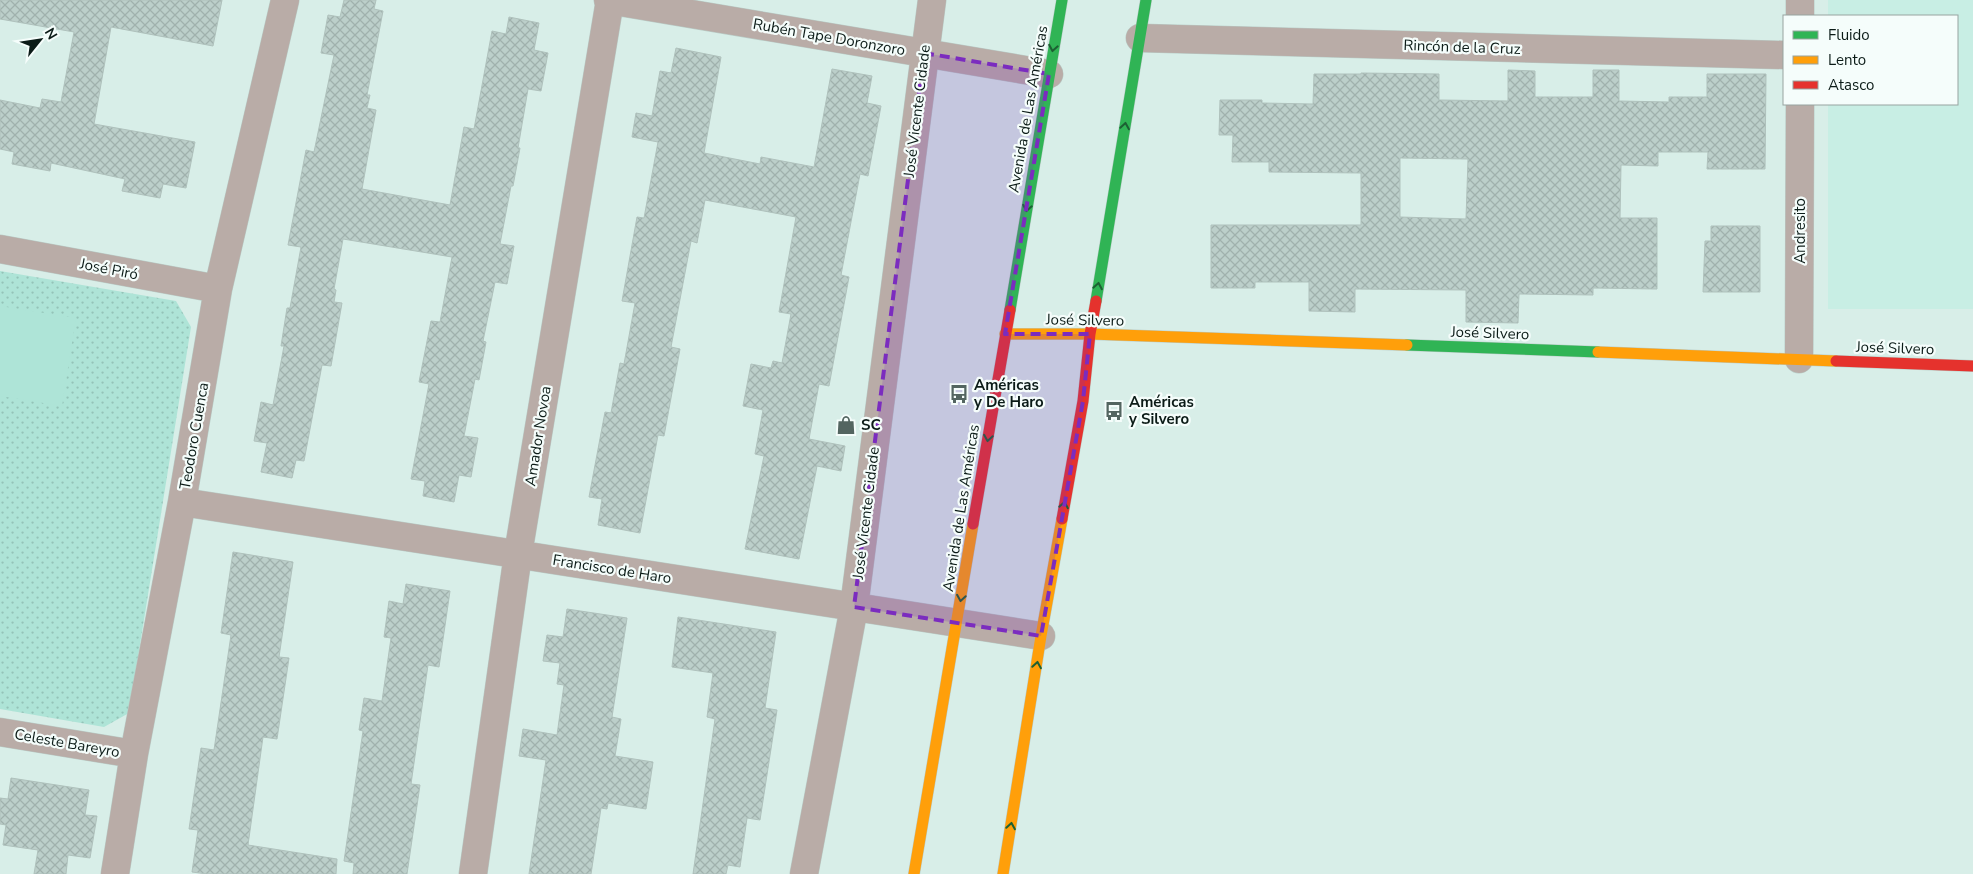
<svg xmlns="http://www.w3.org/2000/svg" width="1973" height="874" viewBox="0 0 1973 874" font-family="'Nunito Sans',sans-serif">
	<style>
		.built { fill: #c8eee4 }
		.park { fill: url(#park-dots) }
		.pitch { fill: #aee4d7 }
		.building { fill: url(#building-cross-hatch); stroke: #afc1bc; fill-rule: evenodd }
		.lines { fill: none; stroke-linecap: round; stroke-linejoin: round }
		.street-casing { stroke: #b9cbc6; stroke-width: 29 }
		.fast-casing { stroke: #b9cbc6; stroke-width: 12 }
		.slow-casing { stroke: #b9cbc6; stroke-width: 12 }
		.jam-casing { stroke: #b9cbc6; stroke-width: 12 }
		.street { stroke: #b9aca7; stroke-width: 28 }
		.fast { stroke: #30b455; stroke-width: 11 }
		.slow { stroke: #ff9f0a; stroke-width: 11 }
		.jam { stroke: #e5322d; stroke-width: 11 }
		.oneway { stroke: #1c6033 }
		.marked { fill: #7b2cbf; fill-opacity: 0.2; stroke: #7b2cbf; stroke-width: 4; stroke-dasharray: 10 6; stroke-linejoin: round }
		.labels { text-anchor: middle; stroke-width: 4.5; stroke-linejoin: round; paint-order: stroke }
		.street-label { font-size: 15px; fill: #0b1b17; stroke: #f5fdfb }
		.poi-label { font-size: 15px; font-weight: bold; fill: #0b1b17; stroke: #f5fdfb; text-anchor: start }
	</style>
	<defs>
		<pattern id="park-dots" width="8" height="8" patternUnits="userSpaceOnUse" patternTransform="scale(1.25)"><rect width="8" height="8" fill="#aee4d7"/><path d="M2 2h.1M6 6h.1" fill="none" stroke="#94c3b8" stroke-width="1.8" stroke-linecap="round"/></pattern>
		<pattern id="building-cross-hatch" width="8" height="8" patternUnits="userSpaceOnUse" patternTransform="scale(1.25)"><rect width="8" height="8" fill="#bccfca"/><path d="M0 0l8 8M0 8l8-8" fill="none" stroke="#a0b1ad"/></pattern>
	</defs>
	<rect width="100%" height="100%" fill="#d8eee8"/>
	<!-- built -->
	<path class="built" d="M1828,0H1973V309H1828V104H1957V16H1828Z"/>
	<!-- park -->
	<path class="park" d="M0,271L176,301L191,327L129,713L104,727L0,709Z"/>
	<!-- pitch -->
	<path class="pitch" d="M0,306L76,318L62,406L0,396Z"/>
	<!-- building -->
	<path class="building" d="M0,0H222L213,46L111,27L94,124L195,142L186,188L163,184L160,198L122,191L125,179L51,163L50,171L12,164L14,152L0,149V100L40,108L42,99L61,102L74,32L0,19Z
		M344,0H376L374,9L383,11L367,95H370L367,108L376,110L362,189L450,205L464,127L474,129L492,31L506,34L509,17L539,23L534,50L548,53L541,91L528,89L518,148H520L513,186H511L500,244L514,246L507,284L495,282L483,341L486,342L479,380L475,379L464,436L478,438L471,477L459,475L454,502L423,496L425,481L411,479L429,384L419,382L431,321L440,322L452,257L343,239L334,289L336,290L334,302L342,303L331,366L322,365L304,461L296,460L292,478L261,472L267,443L254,441L261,402L273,405L284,346H281L287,308H290L301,247L288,245L306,150L314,152L334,55L321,53L328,15L340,17Z
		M676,48L721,57L704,153L760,164L761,157L814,167L832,69L872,76L867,103L881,106L868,176L860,174L841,275L849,277L829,386L819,384L809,439L845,446L841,471L817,466L799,559L745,549L764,456L755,454L763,410L743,406L751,364L771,368L773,361L782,363L791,314L779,312L796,217L705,200L697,243L691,241L671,347L680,349L664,436L658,435L640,533L598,525L602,499L589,497L605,412L611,413L620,363L624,364L635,303L622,301L637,217L644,218L658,142L632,137L636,113L652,116L660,71L671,73Z
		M1508,70L1535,71V97H1593V70H1619V101L1669,102V97H1707V74H1766L1765,169H1707L1708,152H1658V166L1621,165L1620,218H1657V289L1593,288V295L1519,294L1518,323L1466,322V290L1355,289V312L1309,311V282H1255V288H1211V225H1361V173L1269,172V162H1232L1233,135H1219L1220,100H1262V103L1313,104L1314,74H1361V73L1439,74V100L1508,101ZM1400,158L1468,159L1466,219L1400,217Z
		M1711,226H1760V292H1703L1705,241H1711Z
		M233,552L293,562L279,657L289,658L277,739L263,737L248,845L337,859L336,874H207L192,872L198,830L189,829L201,748L214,750L231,635L221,633Z
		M406,584L450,591L439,667L428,665L411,784L420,785L407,874H353L354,863L344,861L363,731L359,730L364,698L382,701L391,638L384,637L389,601L403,604Z
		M567,609L627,618L612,717L621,719L615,756L653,762L646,809L608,803L607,809L601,808L591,874H529L546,760L519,756L523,729L557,735L564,685L557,684L560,663L543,661L547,635L563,637Z
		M678,617L776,632L765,708L777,710L760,820L747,818L740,867L728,865L726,874H693L715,719L707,717L713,673L672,667Z
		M11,778L89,790L85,815L97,816L90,858L68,855L66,874H34L38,850L3,845L6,825L0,824V798L8,799Z"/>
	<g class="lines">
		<!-- street casing -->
		<g class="street-casing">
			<path id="street" d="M608,0L1049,74
				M1800,0V16
				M1140,38L1784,55
				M0,249L218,289
				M1799,359L1800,104
				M182,502L1041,636
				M0,732L134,754
				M115,874L134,754L182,502L218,289L285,0
				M473,874L518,554L610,0
				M804,874L854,607L932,0"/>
		</g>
		<!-- fast casing -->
		<g class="fast-casing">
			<path id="fast" d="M1096,301L1146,0
				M1010,310L1062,0
				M1407,345L1598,352"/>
		</g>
		<!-- slow casing -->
		<g class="slow-casing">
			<path id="slow" d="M1005,334H1090L1407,345
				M1598,352L1836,361
				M914,874L973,524
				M1003,874L1041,636L1062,519"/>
		</g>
		<!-- jam casing -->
		<g class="jam-casing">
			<path id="jam" d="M1836,361L1973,366
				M1062,519L1083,401L1090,334L1096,301
				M973,524L1010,310"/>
		</g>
		<!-- street -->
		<use href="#street" class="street"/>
		<!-- fast -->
		<use href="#fast" class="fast"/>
		<!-- slow -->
		<use href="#slow" class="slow"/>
		<!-- jam -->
		<use href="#jam" class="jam"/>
	</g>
	<!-- one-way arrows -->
	<defs><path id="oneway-chevron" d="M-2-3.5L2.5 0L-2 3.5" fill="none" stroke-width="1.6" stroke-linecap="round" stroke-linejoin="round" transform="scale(1.25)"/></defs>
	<g class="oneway">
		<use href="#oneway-chevron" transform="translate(1053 48) rotate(100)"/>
		<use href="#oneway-chevron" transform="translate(1125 126) rotate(-81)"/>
		<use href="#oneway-chevron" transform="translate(1027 208) rotate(100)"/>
		<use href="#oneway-chevron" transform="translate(1098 286) rotate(-80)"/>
		<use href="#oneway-chevron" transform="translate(988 438) rotate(99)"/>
		<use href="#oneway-chevron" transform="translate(1064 505) rotate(-80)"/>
		<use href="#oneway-chevron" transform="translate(961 598) rotate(99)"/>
		<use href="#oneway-chevron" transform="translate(1037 665) rotate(-81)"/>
		<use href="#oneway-chevron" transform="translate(1011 826) rotate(-81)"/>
	</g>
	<!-- marked area -->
	<path class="marked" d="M924,53L1049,74L1005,334H1090L1083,401L1041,636L854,607Z"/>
	<!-- icons -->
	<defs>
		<g id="bus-bare" transform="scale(1.5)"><path d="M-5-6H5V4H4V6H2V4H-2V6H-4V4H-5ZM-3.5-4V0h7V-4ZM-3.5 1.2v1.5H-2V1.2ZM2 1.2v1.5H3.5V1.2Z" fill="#536560" stroke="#f5fdfb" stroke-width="2.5" paint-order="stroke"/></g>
		<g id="shop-bare" transform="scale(1.5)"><path d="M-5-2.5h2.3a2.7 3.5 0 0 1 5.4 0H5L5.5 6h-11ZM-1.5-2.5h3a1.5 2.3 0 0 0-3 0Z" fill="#536560" stroke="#f5fdfb" stroke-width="2.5" paint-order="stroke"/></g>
	</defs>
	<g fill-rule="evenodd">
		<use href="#bus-bare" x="959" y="394"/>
		<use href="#bus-bare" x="1114" y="411"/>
		<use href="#shop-bare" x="846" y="425"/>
	</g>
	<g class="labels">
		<!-- street labels -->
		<g class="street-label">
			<text transform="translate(829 37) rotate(10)" y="5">Rubén Tape Doronzoro</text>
			<text transform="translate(1462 47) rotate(2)" y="5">Rincón de la Cruz</text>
			<text transform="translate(1028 109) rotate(-80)" y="5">Avenida de Las Américas</text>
			<text transform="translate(917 111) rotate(-83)" y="5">José Vicente Cidade</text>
			<text transform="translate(1800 231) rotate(-90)" y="5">Andresito</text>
			<text transform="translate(109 269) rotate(11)" y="5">José Piró</text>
			<text transform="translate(1085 320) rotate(1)" y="5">José Silvero</text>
			<text transform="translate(1490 333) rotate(2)" y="5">José Silvero</text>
			<text transform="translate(1895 348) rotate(2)" y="5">José Silvero</text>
			<text transform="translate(194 436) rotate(-80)" y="5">Teodoro Cuenca</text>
			<text transform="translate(538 436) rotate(-81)" y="5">Amador Novoa</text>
			<text transform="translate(961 508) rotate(-81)" y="5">Avenida de Las Américas</text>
			<text transform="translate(866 513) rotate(-83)" y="5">José Vicente Cidade</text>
			<text transform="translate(612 569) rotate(9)" y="5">Francisco de Haro</text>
			<text transform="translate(67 743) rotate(10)" y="5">Celeste Bareyro</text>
		</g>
		<!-- poi labels -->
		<g class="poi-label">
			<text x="974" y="390">Américas<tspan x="974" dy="17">y De Haro</tspan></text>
			<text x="1129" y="407">Américas<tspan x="1129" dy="17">y Silvero</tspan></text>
			<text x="861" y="430">SC</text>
		</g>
	</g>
	<!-- legend -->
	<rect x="1783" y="15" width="175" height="90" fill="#f5fdfb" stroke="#97a3a0"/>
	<rect x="1793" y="31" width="25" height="8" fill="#30b455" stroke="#97a3a0"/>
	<text x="1828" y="40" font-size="15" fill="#0b1b17">Fluido</text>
	<rect x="1793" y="56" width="25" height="8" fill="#ff9f0a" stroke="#97a3a0"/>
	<text x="1828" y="65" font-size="15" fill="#0b1b17">Lento</text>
	<rect x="1793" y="81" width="25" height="8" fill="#e5322d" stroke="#97a3a0"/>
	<text x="1828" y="90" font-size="15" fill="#0b1b17">Atasco</text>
	<!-- north arrow -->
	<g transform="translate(40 40) rotate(60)" stroke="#f5fdfb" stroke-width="4" paint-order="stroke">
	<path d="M0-4L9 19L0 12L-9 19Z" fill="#0b1b17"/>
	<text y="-8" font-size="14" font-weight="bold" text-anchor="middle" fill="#0b1b17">N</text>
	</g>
</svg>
